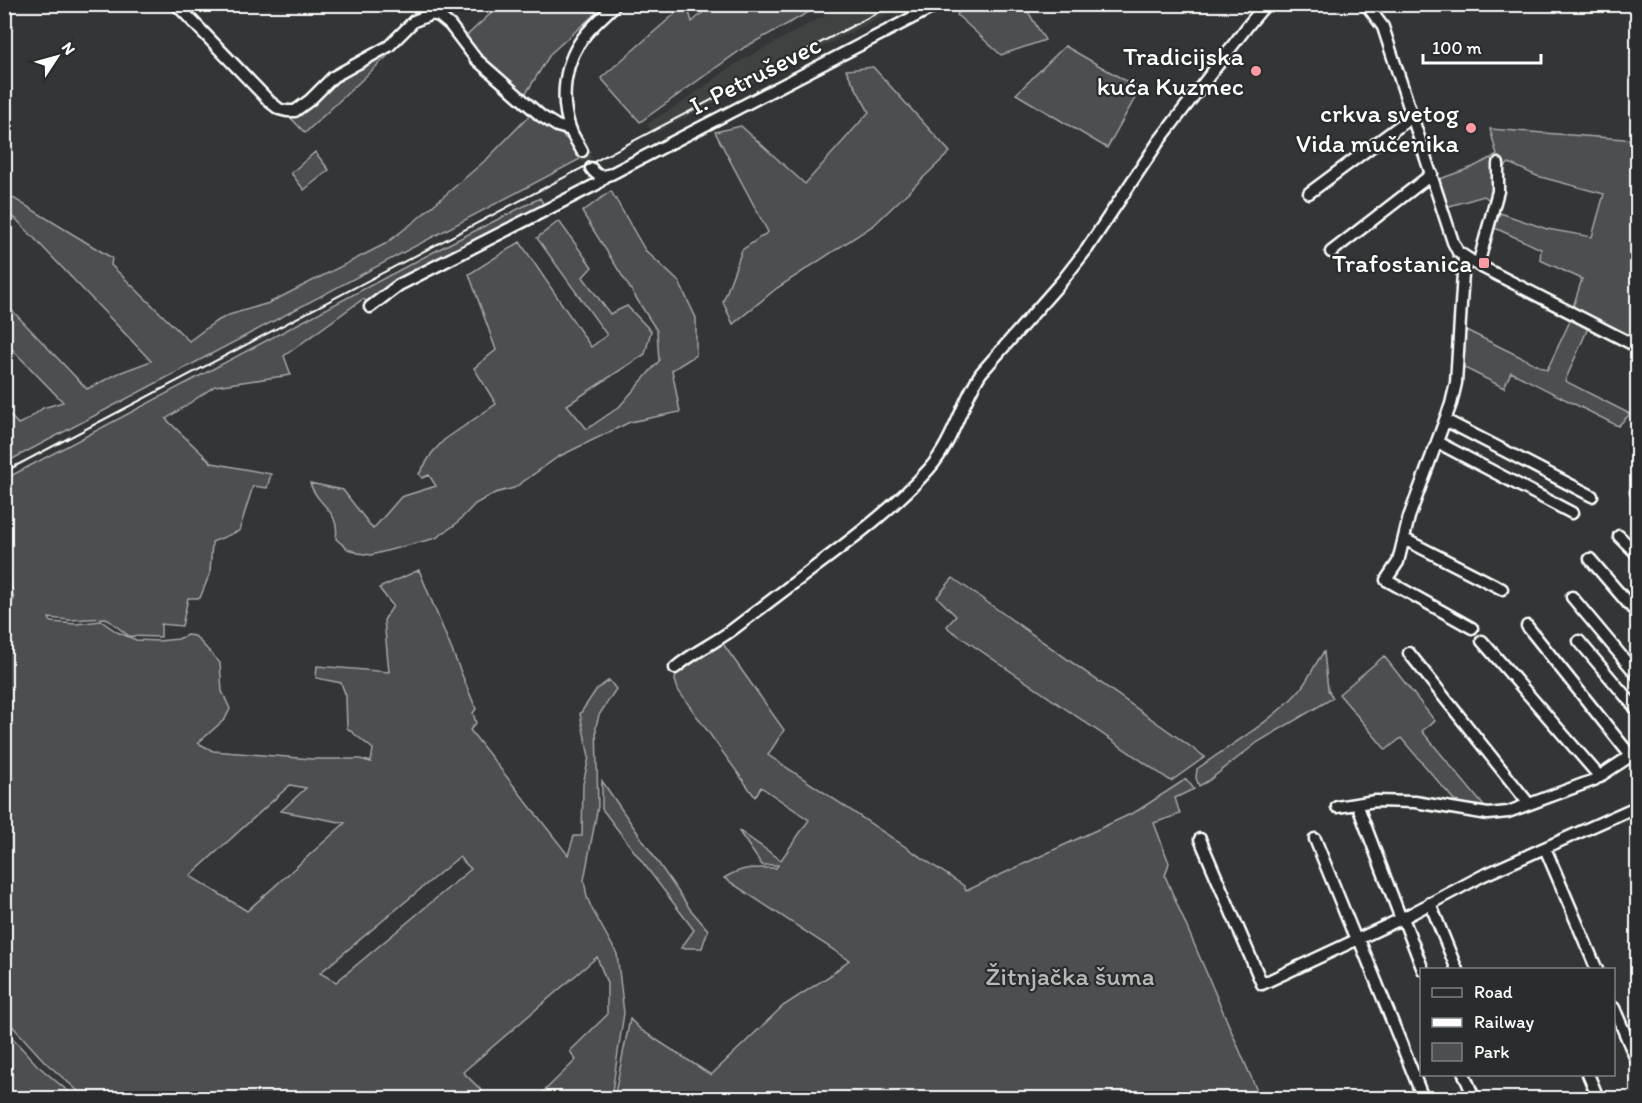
<svg xmlns="http://www.w3.org/2000/svg" width="1642" height="1103" viewBox="0 0 1642 1103" font-family="Itim,sans-serif">
	<style>
		.built { fill: #404243 }
		.green { fill: #4c4f50; stroke: #a6a7a8; stroke-width: 1.5; fill-rule: evenodd }
		.lines { fill: none; stroke-linecap: round; stroke-linejoin: round }
		.minor-tunnel { stroke: #47494a; stroke-width: 10; stroke-dasharray: 10 5; stroke-linecap: butt }
		.minor-casing { stroke: #fff; stroke-width: 15 }
		.minor { stroke: #2a2d2e; stroke-width: 10 }
		.rail { stroke: #fff; stroke-width: 2 }
		.poi-dot { fill: #ff9aa2; stroke: #2a2d2e; stroke-width: 2 }
		.labels { text-anchor: middle; stroke-width: 4.5; stroke-linejoin: round; paint-order: stroke }
		.poi-label { font-size: 26px; fill: #fff; stroke: #2a2d2e; text-anchor: end }
		.street-label { font-size: 26px; fill: #fff; stroke: #2a2d2e }
		.park-label { font-size: 26px; fill: #b7b9b9; stroke: #2a2d2e }
	</style>
	<rect width="100%" height="100%" fill="#333536"/>
	<filter id="ink" filterUnits="userSpaceOnUse"><feTurbulence type="fractalNoise" baseFrequency=".0167" numOctaves="2"/><feDisplacementMap in="SourceGraphic" scale="12" xChannelSelector="R" yChannelSelector="G"/><feConvolveMatrix kernelMatrix="1 2 1 2 8 2 1 2 1" color-interpolation-filters="sRGB"/></filter>
	<g filter="url(#ink)">
		<!-- built -->
		<path class="built" d="M844,5H904L653,134L647,124L686,100L734,65Z"/>
		<!-- green -->
		<path class="green" d="M500,5H605L551,53L523,98L462,40Z
			M685,5H687L692,22L711,5H822L745,47L640,122L601,78Z
			M988,5H1024L1045,40L1001,55L957,15L960,11H992Z
			M398,46L305,133L290,117L308,104L333,80Z
			M1065,46L1140,89L1107,148L1016,94Z
			M873,67L950,152L874,225L777,288L733,324L723,302L742,250L768,232L715,132L741,126L805,184L869,112L846,70Z
			M531,114C550,127 571,137 582,158L5,463V410L18,424L27,420L43,408L63,402L5,342V303L87,389L119,373L151,361L15,218H5V193L112,258L111,265L189,341L215,322L229,315L269,303L385,244L415,221L488,158Z
			M1490,129L1637,140V340L1573,307L1582,279L1540,260L1541,249L1495,228L1500,213L1547,229L1592,237L1604,194L1537,176L1509,163C1497,174 1492,185 1491,201L1484,196L1446,207L1437,180L1473,167L1497,155Z
			M315,152L329,170L304,190L291,173Z
			M611,191L645,250L679,282L696,318V355L672,370L680,412L630,422L558,457L514,488L495,493L475,504L456,524L436,538L371,555L358,553L348,549L336,539C341,510 316,505 310,483L343,490L373,529L401,497L436,486L429,475L422,478L419,474L432,453L444,440L496,404L474,368L496,350L469,274L520,242L591,347L607,335L537,238L559,221L592,267L583,277L610,314L627,306L651,331L645,354L567,405L587,429L619,407L659,361L657,331L582,212Z
			M540,198L546,209L369,304L363,299L284,356L291,375L215,386L166,419L212,463L271,474L267,488L253,486L239,531L212,542L210,573L200,598H188L182,626L161,624V637L129,636L106,618L70,620L49,618L51,622L76,624L101,621L117,632L136,640L159,641L178,639L187,635L195,636L220,663L222,691L230,709L225,719L198,743L213,751L312,759H360L371,762L373,749L347,728L346,696L341,683L316,678L317,666L389,672L384,620L393,606L379,588L419,570L476,709L473,713L476,723L470,730L568,855L574,836H582L583,784L589,757L580,714L596,690L609,680L616,689L599,715L596,726L598,806L584,880L587,897L592,909L617,954L624,1013L611,1098H537L576,1060L570,1051L607,1015V983L597,957L463,1072L489,1098H86L45,1062L5,1018L4,602L14,600L5,547V479L443,247ZM290,785L306,788L281,811L345,823L247,911L190,876ZM459,857L471,869L336,982L320,973Z
			M1571,319L1588,328L1565,381L1630,414L1618,426L1511,372L1504,388L1461,366L1466,330L1547,370Z
			M953,578L1205,757L1171,781L949,629L947,626L956,616L937,597Z
			M721,641L784,730L768,755L964,886L966,891L1137,811L1186,779L1194,789L1175,798L1180,814L1154,823L1169,863L1165,876L1260,1098H614L630,1019L641,1030L711,1075L783,1006L831,975L849,960L724,878C744,866 753,868 776,868L778,865H762L738,830L781,860L809,820L761,787L755,797L678,690L675,680L677,670Z
			M1324,652L1328,690L1333,698L1258,742L1208,781L1199,786L1196,778L1197,769C1231,744 1270,723 1298,692C1309,680 1314,664 1324,652Z
			M1384,656L1435,721L1422,731L1488,811L1460,807L1401,738L1386,750L1339,694Z
			M602,781L690,909L708,930L702,948H681L694,930L602,809Z
			M4,1029L37,1065L76,1098H5Z"/>
		<g class="lines">
			<!-- minor-tunnel -->
			<path class="minor-tunnel" d="M582,151L591,168"/>
			<!-- minor casing -->
			<g class="minor-casing">
				<path id="minor" d="M176,4L270,102L279,109L287,111H295L310,100L333,77L389,46L414,21L432,14L439,16L450,25L476,59L541,116L557,126L571,130
					M1366,4L1383,27L1453,242L1458,252L1478,265L1638,347
					M582,151C579,145 574,138 571,131C559,99 564,60 586,34C595,23 606,14 616,4
					M591,168C597,177 602,177 611,174L939,4
					M1309,193L1413,116
					M1331,252L1432,174
					M1464,257L1456,383L1451,404L1409,517L1398,562L1386,580L1472,628
					M1478,265L1498,191V164
					M370,307L399,285L597,184L606,176
					M1445,420L1592,496
					M1437,442L1572,513
					M1636,492L1638,494
					M1619,536L1638,555
					M1404,539L1502,589
					M1590,559L1638,615
					M1572,597L1638,676
					M1527,626L1631,756
					M1482,641L1600,777
					M1579,641L1638,711
					M1409,653L1529,804
					M675,668C692,653 713,644 732,630C760,609 787,588 815,567C855,537 896,506 929,469C954,441 961,403 981,373L1062,281L1087,249L1159,141L1250,23L1266,4
					M1357,804L1401,919
					M1337,807L1375,801L1415,802L1488,814L1508,812L1594,780L1638,751
					M1200,839L1262,984L1403,918L1482,876L1638,806
					M1315,839L1356,940
					M1545,848L1597,970
					M1430,903L1457,970
					M1403,918L1423,970
					M1359,939L1423,1098
					M1614,1008L1638,1064
					M1464,1074L1474,1098
					M1588,1074L1598,1098"/>
			</g>
			<!-- minor -->
			<use href="#minor" class="minor"/>
			<!-- rail -->
			<path class="rail" d="M4,472L894,4"/>
		</g>
	</g>
	<!-- markers -->
	<g class="poi-dot">
		<circle cx="1256" cy="71" r="6"/>
		<circle cx="1471" cy="128" r="6"/>
		<rect x="1478" y="257" width="12" height="12" rx="3"/>
	</g>
	<g class="labels">
		<!-- poi labels -->
		<g class="poi-label">
			<text x="1244" y="65">Tradicijska<tspan x="1244" dy="30">kuća Kuzmec</tspan></text>
			<text x="1459" y="122">crkva svetog<tspan x="1459" dy="30">Vida mučenika</tspan></text>
			<text x="1472" y="272">Trafostanica</text>
		</g>
		<!-- street labels -->
		<g class="street-label">
			<text transform="translate(755 75) rotate(-27)" y="9">I. Petruševec</text>
		</g>
		<!-- park labels -->
		<g class="park-label">
			<text x="1070" y="985">Žitnjačka šuma</text>
		</g>
	</g>
	<!-- margin -->
	<rect width="1642" height="1103" fill="none" stroke="#2a2d2e" stroke-width="24"/>
	<rect x="12" y="12" width="1618" height="1079" fill="none" stroke="#fff" stroke-width="2" filter="url(#ink)"/>
	<!-- legend -->
	<rect x="1420" y="968" width="195" height="108" fill="#2a2d2e" stroke="#7f8182" stroke-width="1.5"/>
	<rect x="1432" y="988" width="30" height="9" fill="#2a2d2e" stroke="#7f8182" stroke-width="1.5"/>
	<text x="1474" y="998" font-size="18" fill="#ffffff">Road</text>
	<rect x="1432" y="1018" width="30" height="9" fill="#ffffff" stroke="#7f8182" stroke-width="1.5"/>
	<text x="1474" y="1028" font-size="18" fill="#ffffff">Railway</text>
	<rect x="1432" y="1043" width="30" height="18" fill="#4c4f50" stroke="#7f8182" stroke-width="1.5"/>
	<text x="1474" y="1058" font-size="18" fill="#ffffff">Park</text>
	<!-- north arrow -->
	<g transform="translate(57 57) rotate(54)" stroke="#2a2d2e" stroke-width="4.5" paint-order="stroke">
	<path d="M0-4.5L10 22L0 15L-10 22Z" fill="#ffffff"/>
	<text y="-9" font-size="16" font-weight="bold" text-anchor="middle" fill="#ffffff">N</text>
	</g>
	<!-- scale -->
	<path d="M1423 54v9h118v-9" fill="none" stroke="#ffffff" stroke-width="3"/>
	<text x="1432" y="54" font-size="18" fill="#ffffff" stroke="#2a2d2e" stroke-width="4.5" paint-order="stroke">100 m</text>
</svg>
